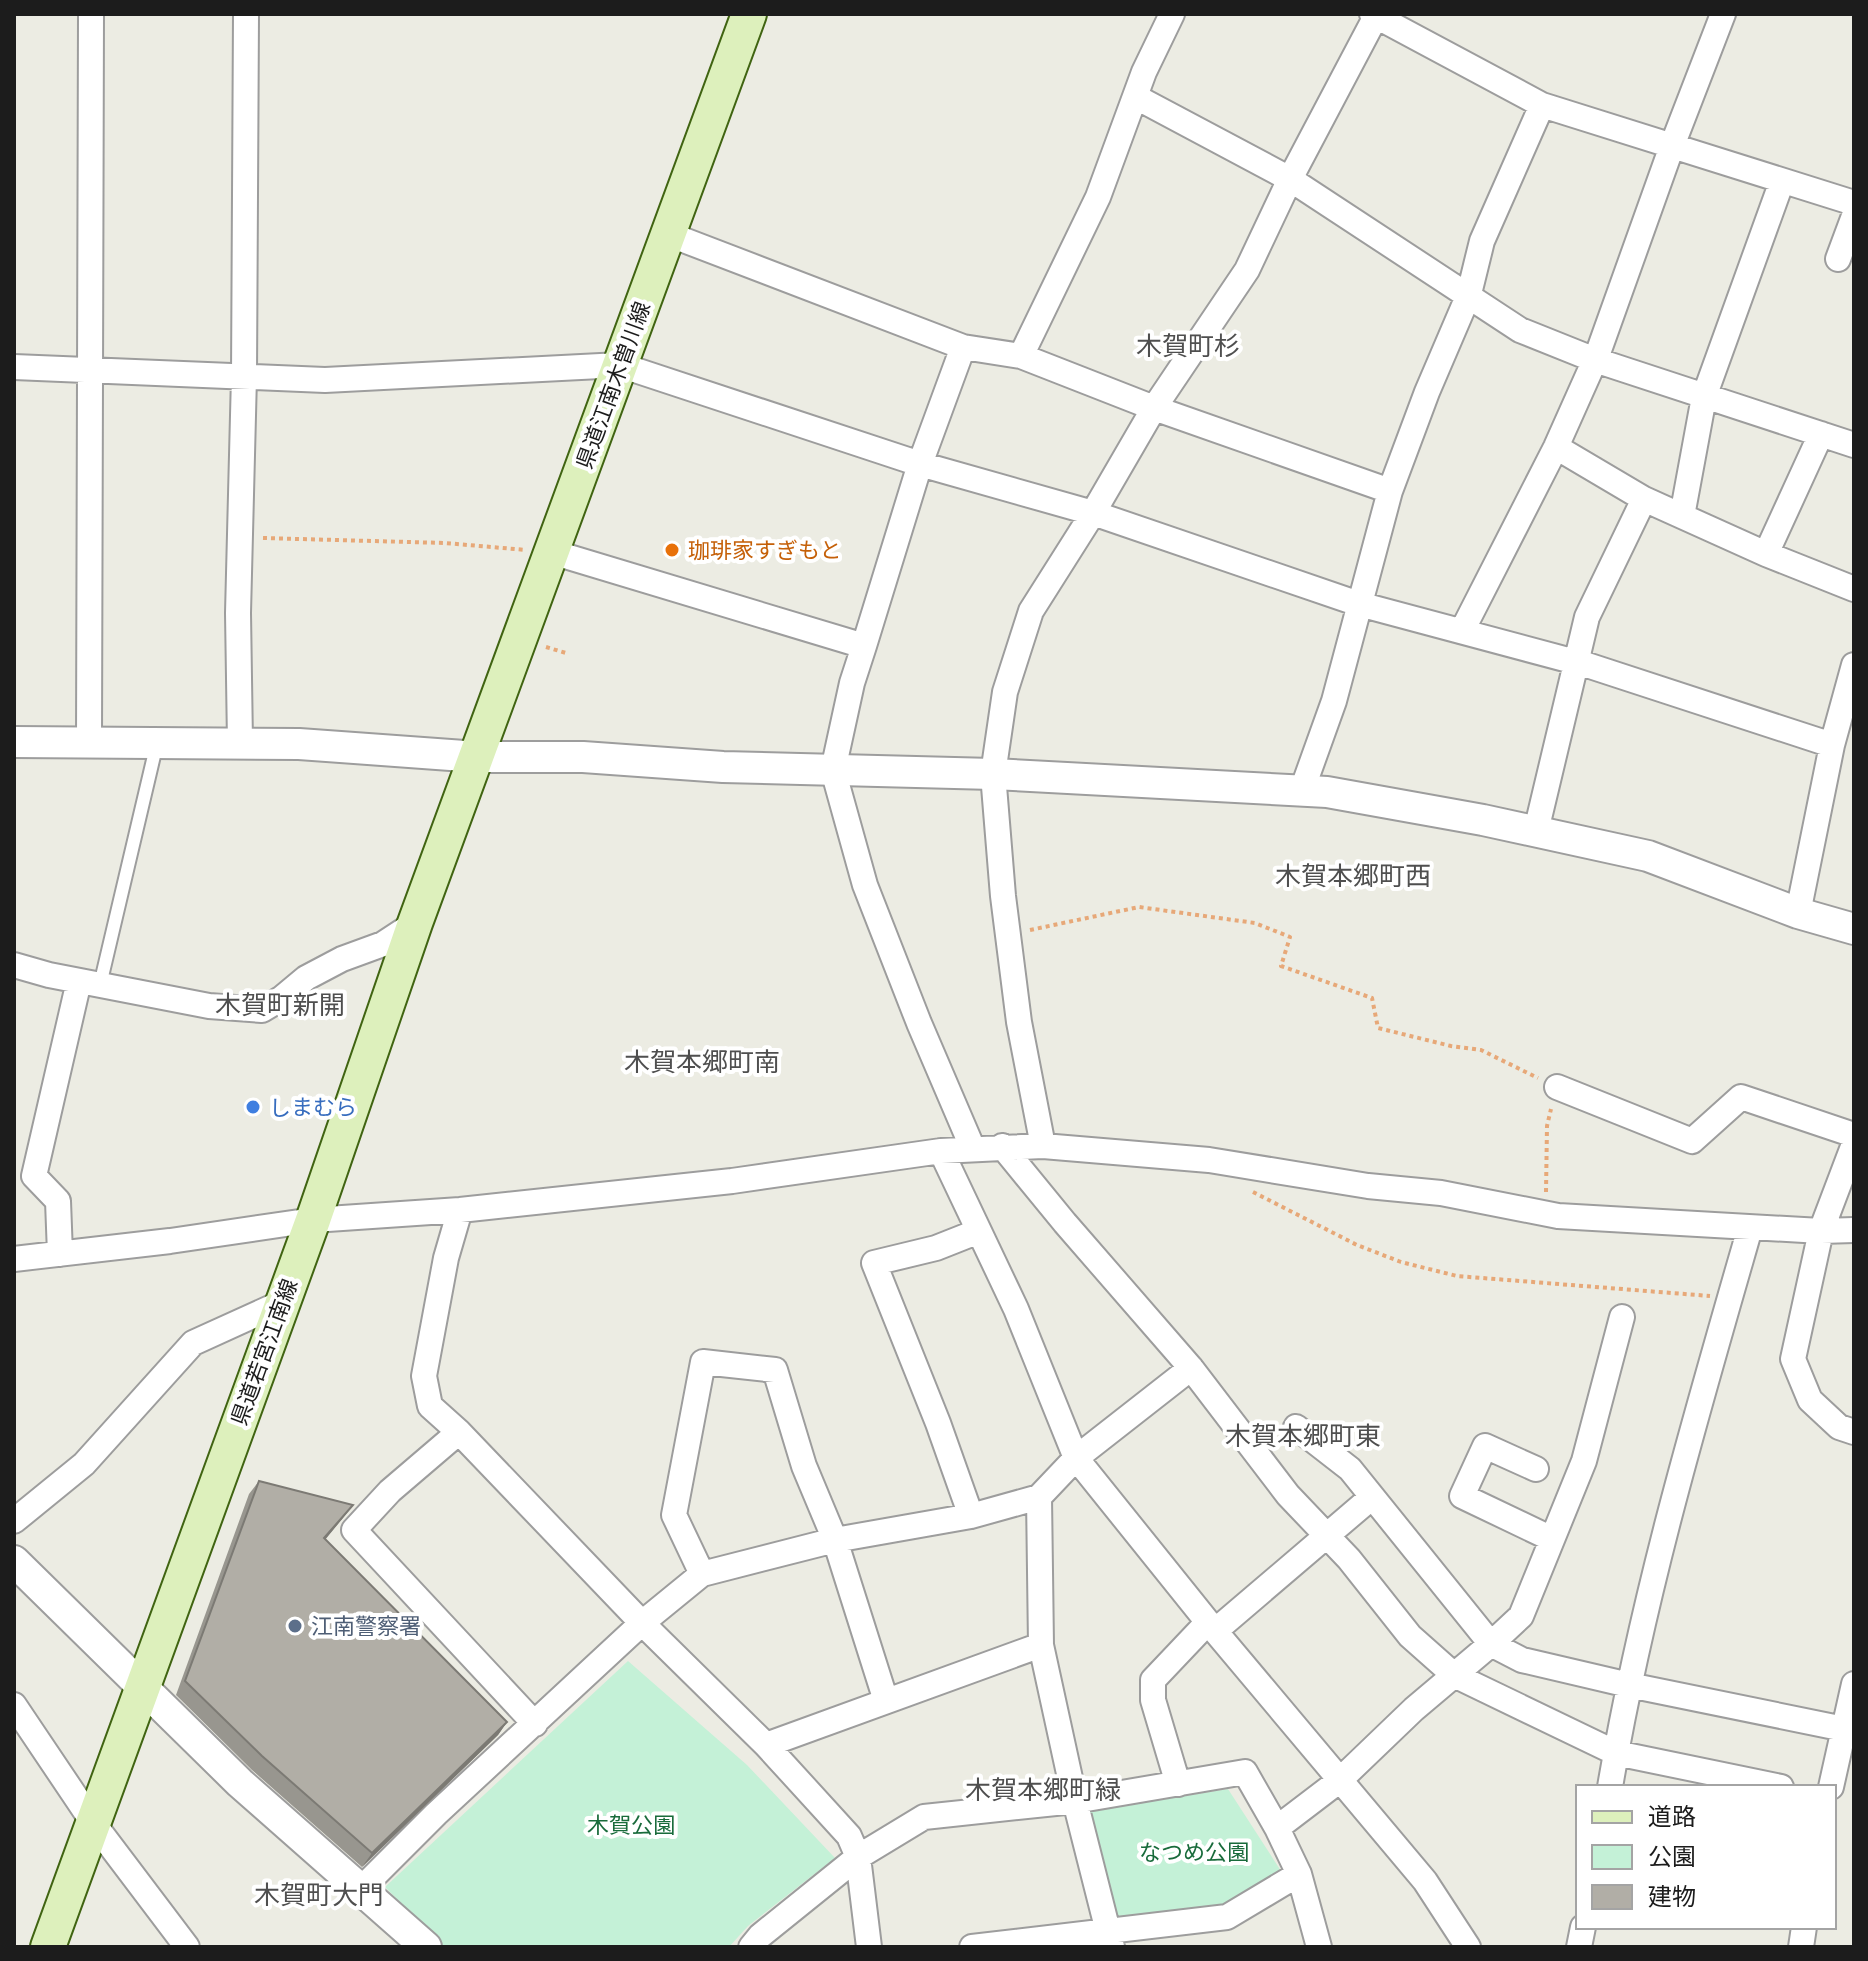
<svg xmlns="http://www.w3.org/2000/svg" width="1868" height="1961" viewBox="0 0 1868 1961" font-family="'Roboto Condensed','Noto Sans JP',sans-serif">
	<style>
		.park { fill: #c4f1d7 }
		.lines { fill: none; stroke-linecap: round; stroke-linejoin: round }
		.service-casing { stroke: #9d9d9d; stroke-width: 16 }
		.minor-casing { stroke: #9d9d9d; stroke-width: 28 }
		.tertiary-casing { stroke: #9d9d9d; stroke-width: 34 }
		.secondary-casing { stroke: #406412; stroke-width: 38 }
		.path { stroke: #e7a878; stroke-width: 4; stroke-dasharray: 4 4; stroke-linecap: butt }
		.service { stroke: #fff; stroke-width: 12 }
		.minor { stroke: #fff; stroke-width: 24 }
		.tertiary { stroke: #fff; stroke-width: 30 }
		.secondary { stroke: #ddf0bc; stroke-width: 34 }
		.wall { fill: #98968f }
		.shaded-wall { fill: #7c7a74 }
		.building { fill: #b1aea6; stroke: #7c7a74; stroke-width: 2 }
		.food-dot { fill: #e8710a; stroke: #fff; stroke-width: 3 }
		.shop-dot { fill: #3f7fe0; stroke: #fff; stroke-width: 3 }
		.service-dot { fill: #5c6f8a; stroke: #fff; stroke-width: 3 }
		.labels { text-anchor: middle; stroke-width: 8; stroke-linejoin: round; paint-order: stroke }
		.street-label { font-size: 22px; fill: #1c1c1c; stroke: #fff }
		.food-label { font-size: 22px; fill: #c56008; stroke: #fff; text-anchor: start }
		.shop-label { font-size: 22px; fill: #366cbe; stroke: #fff; text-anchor: start }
		.service-label { font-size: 22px; fill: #4e5e75; stroke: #fff; text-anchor: start }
		.park-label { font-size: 22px; fill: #196b3b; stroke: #fff }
		.quarter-label { font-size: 26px; fill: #4f4f4f; stroke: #fff }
	</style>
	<rect width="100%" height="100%" fill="#ecece3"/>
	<!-- park -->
	<path class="park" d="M628,1661L747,1765L835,1858L748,1926L729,1947H444L385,1887Z
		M1228,1789L1281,1871L1223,1906L1112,1922L1090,1811Z"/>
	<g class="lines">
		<!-- service casing -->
		<g class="service-casing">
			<path id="service" d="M100,985L157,743"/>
		</g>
		<!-- minor casing -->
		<g class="minor-casing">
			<path id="minor" d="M1372,14L1542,105L1854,203
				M1136,97L1290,179L1520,330L1595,360L1854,445
				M668,234L963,347L1021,356L1154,408L1390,491
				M1838,259L1854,216
				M963,347L920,464L864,646L852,683L833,770L865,885L919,1023L973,1149
				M1021,356L1098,197L1144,72L1172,14
				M14,367L325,380L620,365L920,464L1093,513L1359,604L1587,665L1832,745L1854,665
				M1556,447L1644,499L1766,554L1854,589
				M1682,516L1704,397L1782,181
				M552,552L864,646
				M1766,554L1821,434
				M1462,631L1556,447L1598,353L1672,146L1723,14
				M89,742L91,14
				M240,743L238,613L244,376L246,14
				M1301,793L1334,701L1390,491L1427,392L1469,294L1482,241L1542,105
				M1536,831L1587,617L1644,499
				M1798,913L1832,745
				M14,965L49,975L209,1006L262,1010L282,998L306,978L342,959L383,944L415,923
				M1557,1087L1692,1141L1741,1097L1854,1135
				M1854,1144L1821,1231L1793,1359L1810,1400L1839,1427L1854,1432
				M1002,1146L1065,1223L1191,1368L1288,1495L1349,1559L1410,1636L1454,1675L1616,1753L1781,1787
				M1043,1146L1019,1022L1003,896L993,774L1005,692L1031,611L1093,513L1154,408L1247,270L1290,179L1376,16
				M941,1151L1016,1309L1076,1458L1215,1631L1425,1881L1468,1947
				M60,1254L58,1201L34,1176L79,981
				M14,1259L170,1241L313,1220L460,1210L732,1181L941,1151L1043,1146L1209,1160L1368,1186L1441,1193L1558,1216L1821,1231L1854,1230
				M1296,1427L1350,1469L1491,1644L1521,1616L1584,1461L1622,1317
				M459,1432L430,1406L424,1376L446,1258L460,1210
				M1536,1469L1485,1446L1462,1496L1552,1539
				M1039,1497L1041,1645L1075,1801L1112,1947
				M971,1516L938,1423L874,1263L936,1248L979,1231
				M14,1521L84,1464L193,1343L281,1303
				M702,1574L674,1515L703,1362L775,1370L804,1466L835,1540L886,1701
				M1215,1631L1372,1497
				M14,1705L94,1824L187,1947
				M535,1724L354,1530L390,1491L459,1432L642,1623L766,1745L849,1836L858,1857L869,1947
				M766,1745L1041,1645
				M1178,1784L1153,1700V1680L1208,1622
				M1610,1787C1642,1598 1697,1412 1750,1228
				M1831,1787L1854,1684
				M1277,1828L1340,1780L1414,1709L1491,1644L1522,1660L1629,1685L1854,1731
				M1299,1874L1319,1947
				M361,1889L436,1814L642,1623L702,1574L835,1540L971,1516L1039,1497L1076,1458L1191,1368
				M751,1947L760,1936L858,1857L924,1817L1075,1801L1245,1772L1277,1828L1299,1874L1227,1917L972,1947
				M1579,1947L1583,1927
				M1801,1947L1804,1927"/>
		</g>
		<!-- tertiary casing -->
		<g class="tertiary-casing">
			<path id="tertiary" d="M14,742L299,744L478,757H583L723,767L993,774L1327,792L1483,820L1648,856L1798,913L1854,929
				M14,1561L240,1783L426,1947"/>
		</g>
		<!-- secondary casing -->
		<g class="secondary-casing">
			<path id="secondary" d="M48,1947L313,1220L415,923L749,14"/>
		</g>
		<!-- path -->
		<path class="path" d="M263,538L445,543L526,550
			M546,647L566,653
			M1030,930L1139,907L1255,923L1290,937L1281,966L1372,998L1378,1028L1451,1046L1481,1050L1538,1078
			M1253,1192L1357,1245L1401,1262L1457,1276L1710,1296
			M1546,1192L1547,1126L1551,1109"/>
		<!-- service -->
		<use href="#service" class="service"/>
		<!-- minor -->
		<use href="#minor" class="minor"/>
		<!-- tertiary -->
		<use href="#tertiary" class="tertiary"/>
		<!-- secondary -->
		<use href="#secondary" class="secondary"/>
	</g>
	<!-- wall -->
	<path class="wall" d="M259,1481L353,1505L325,1539L507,1722L498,1735L362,1867L252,1770L176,1695L249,1494Z"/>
	<!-- shaded-wall -->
	<path class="shaded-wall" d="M353,1505L343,1518L315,1552L324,1538Z
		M507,1722L498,1735L362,1867L372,1853Z"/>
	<!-- building -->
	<path class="building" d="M259,1481L353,1505L324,1538L507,1722L372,1853L262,1756L185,1681Z"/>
	<!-- markers -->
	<circle class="food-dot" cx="672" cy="550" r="8"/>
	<circle class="shop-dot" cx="253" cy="1107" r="8"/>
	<circle class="service-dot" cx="295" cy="1626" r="8"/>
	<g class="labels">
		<!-- street labels -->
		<g class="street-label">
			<text transform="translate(613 385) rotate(-70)" y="8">県道江南木曽川線</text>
			<text transform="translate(264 1352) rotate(-70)" y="8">県道若宮江南線</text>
		</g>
		<!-- food labels -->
		<g class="food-label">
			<text x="688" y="558">珈琲家すぎもと</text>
		</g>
		<!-- shop labels -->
		<g class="shop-label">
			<text x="269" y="1115">しまむら</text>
		</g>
		<!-- service labels -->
		<g class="service-label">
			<text x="311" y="1634">江南警察署</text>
		</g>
		<!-- park labels -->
		<g class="park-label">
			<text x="631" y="1833">木賀公園</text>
			<text x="1194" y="1860">なつめ公園</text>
		</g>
		<!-- quarter labels -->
		<g class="quarter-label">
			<text x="1188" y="355">木賀町杉</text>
			<text x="1353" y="885">木賀本郷町西</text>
			<text x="280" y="1014">木賀町新開</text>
			<text x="702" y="1071">木賀本郷町南</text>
			<text x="1303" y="1445">木賀本郷町東</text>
			<text x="1043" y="1799">木賀本郷町緑</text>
			<text x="319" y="1904">木賀町大門</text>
		</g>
	</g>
	<!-- border -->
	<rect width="1868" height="1961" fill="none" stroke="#1c1c1c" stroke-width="32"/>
	<!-- legend -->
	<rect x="1576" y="1785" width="260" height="144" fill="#ffffff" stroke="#a4a4a4" stroke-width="2"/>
	<rect x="1592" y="1811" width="40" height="12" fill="#ddf0bc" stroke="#a4a4a4" stroke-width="2"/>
	<text x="1648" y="1825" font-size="24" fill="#1c1c1c">道路</text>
	<rect x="1592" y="1845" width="40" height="24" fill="#c4f1d7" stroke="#a4a4a4" stroke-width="2"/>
	<text x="1648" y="1865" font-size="24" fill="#1c1c1c">公園</text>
	<rect x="1592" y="1885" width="40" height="24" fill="#b1aea6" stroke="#a4a4a4" stroke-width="2"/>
	<text x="1648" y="1905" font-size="24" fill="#1c1c1c">建物</text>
</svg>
